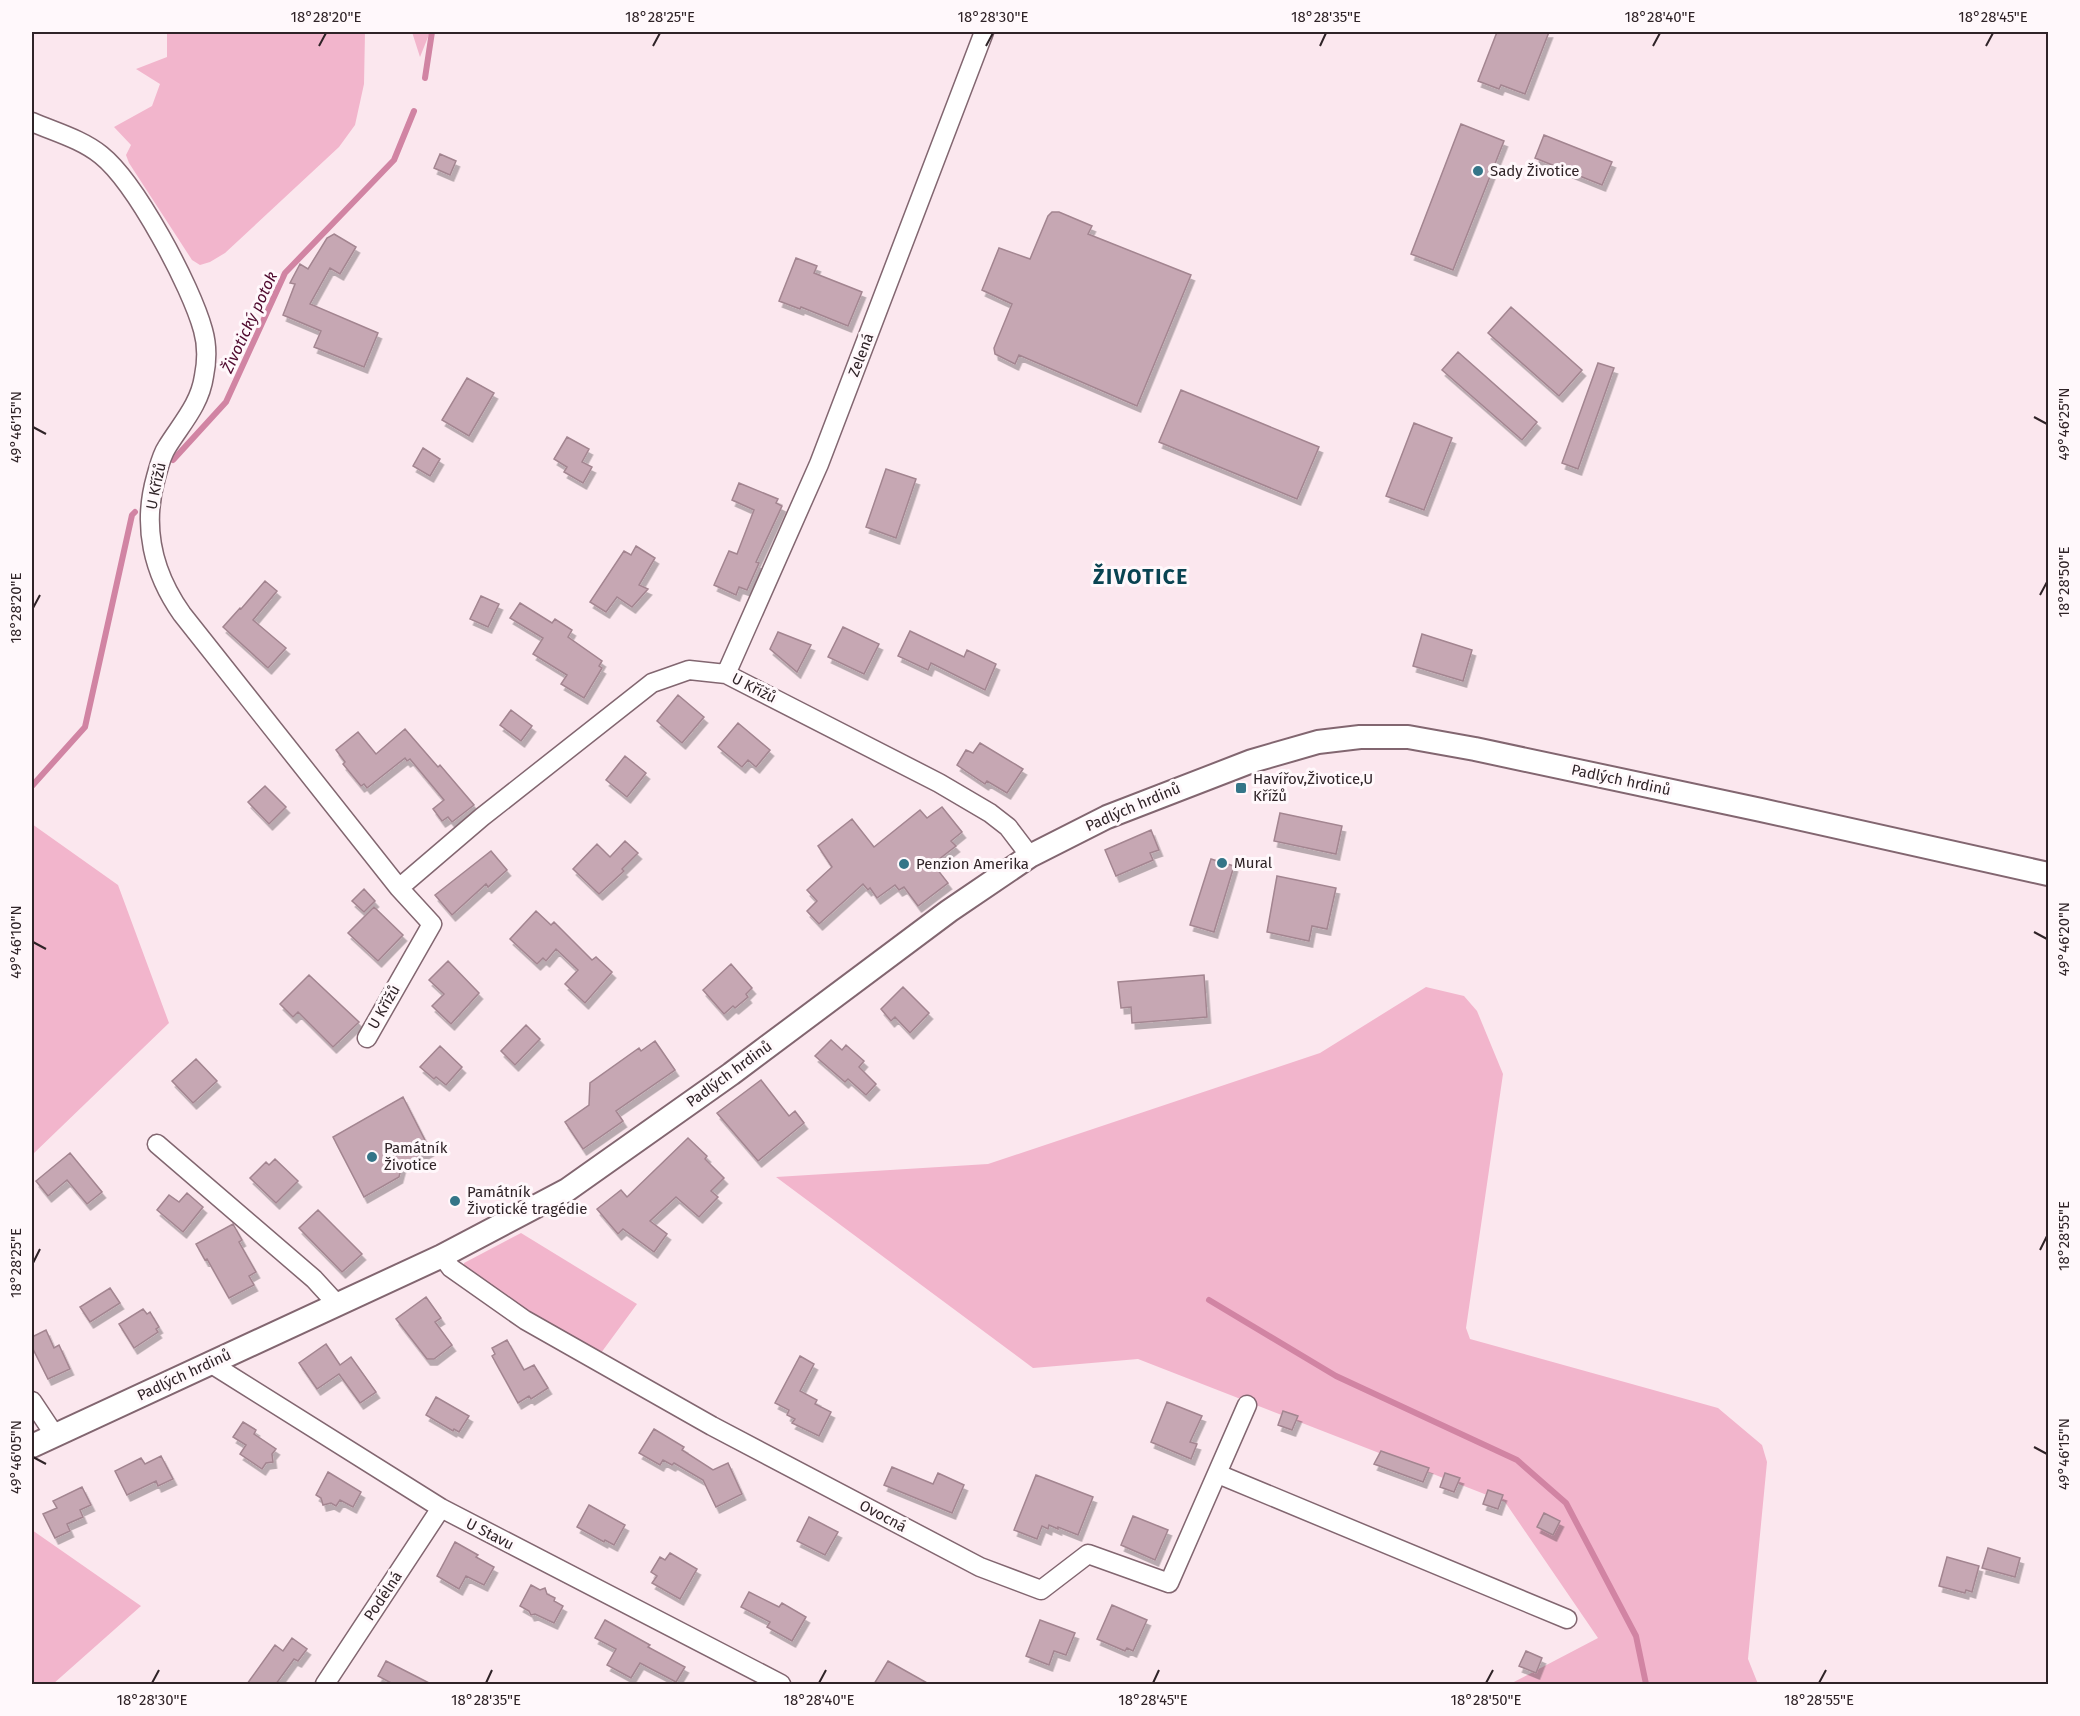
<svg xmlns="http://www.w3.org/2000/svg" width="2080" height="1716" viewBox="0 0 2080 1716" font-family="'Fira Sans',sans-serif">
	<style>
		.green { fill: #f2b5cc }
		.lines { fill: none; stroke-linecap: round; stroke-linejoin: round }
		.stream { stroke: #d184a3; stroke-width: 6 }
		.building { fill: #c6a7b3; stroke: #a38590; stroke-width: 1.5; filter: url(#shadow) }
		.minor-casing { stroke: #826670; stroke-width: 21 }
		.tertiary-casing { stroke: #826670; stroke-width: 26 }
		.minor { stroke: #fff; stroke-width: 18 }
		.tertiary { stroke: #fff; stroke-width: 22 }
		.ticks { fill: none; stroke: #2f2327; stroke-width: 2 }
		.poi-dot { fill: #347588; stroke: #fff8fb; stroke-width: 2 }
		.labels { text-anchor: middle; stroke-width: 6; stroke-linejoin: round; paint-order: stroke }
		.poi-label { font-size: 15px; fill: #2f2327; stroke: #fff8fb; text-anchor: start }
		.street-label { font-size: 15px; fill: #2f2327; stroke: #fff8fb }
		.water-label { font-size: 16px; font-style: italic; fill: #500a2f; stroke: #fff8fb }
		.district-label { font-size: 21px; font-weight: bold; letter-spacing: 1.5px; fill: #094351; stroke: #fff8fb }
		.neatline { fill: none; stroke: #2f2327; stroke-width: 2 }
		.ticks-label { font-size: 15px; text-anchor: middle; fill: #2f2327 }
	</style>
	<defs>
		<filter id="shadow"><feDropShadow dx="3.5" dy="6" stdDeviation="0" flood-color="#0004"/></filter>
	</defs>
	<rect width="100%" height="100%" fill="#fbe7ee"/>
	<!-- green -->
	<path class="green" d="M167,32H365L364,84L355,125L339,147L225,253L210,262L200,265L192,260L129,163L126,155L131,145L114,127L152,106L160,84L136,69L167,57Z
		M412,32H430L420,57Z
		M32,824L118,885L169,1023L32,1155Z
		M1426,987L1464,996L1477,1011L1503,1074L1466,1328L1470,1339L1718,1408L1762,1445L1767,1462L1748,1659L1758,1684H1510L1598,1638L1505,1502L1138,1359L1033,1368L776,1177L988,1164L1320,1053Z
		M521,1233L637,1304L598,1357L464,1270V1263Z
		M32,1530L141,1606L53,1684H32Z"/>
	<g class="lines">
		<!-- stream -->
		<path class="stream" d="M425,78L432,32
			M173,460L226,402L285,273L394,160L414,111
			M32,786L85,727L132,515L135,512
			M1209,1300L1336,1376L1517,1460L1566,1503L1636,1636L1646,1684"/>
	</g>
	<!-- building -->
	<path class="building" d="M1497,32H1549L1525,94L1501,85L1499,89L1478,81Z
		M1461,124L1504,141L1453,270L1411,254Z
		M1544,135L1612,162L1602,185L1535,158Z
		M440,154L456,161L450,175L434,168Z
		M1052,212H1059L1092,226L1088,234L1191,275L1137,406L1019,355L1015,364L995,354L994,348L1012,304L982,290L999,248L1030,259L1048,216Z
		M334,234L356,247L340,274L330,268L310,304L378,333L364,367L314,347L321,331L283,315L295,284L290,283L300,264L308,269L327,238Z
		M796,258L817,266L814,273L862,292L848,326L801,307L800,309L779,301Z
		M1511,307L1582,370L1559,396L1488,333Z
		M1458,352L1537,422L1522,440L1442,370Z
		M1598,363L1614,368L1578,469L1562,463Z
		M467,378L494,393L469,436L442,420Z
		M1181,390L1319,447L1297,499L1159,442Z
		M1414,423L1452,438L1424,510L1386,496Z
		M567,437L589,449L582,462L592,467L583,483L564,472L567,467L554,459Z
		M423,448L440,459L430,476L413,466Z
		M886,469L916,479L896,538L866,527Z
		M739,483L778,499L776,503L782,506L756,562L759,563L747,590L739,587L736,595L714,585L729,551L737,554L754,510L732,500Z
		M636,546L655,558L639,585L648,589L632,607L617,597L606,612L590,602L624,551L631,555Z
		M265,581L277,591L253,620L286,648L268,668L223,627L240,608L241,609Z
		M481,596L499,604L488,627L470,619Z
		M520,603L552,623L555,619L572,630L568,637L602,661L599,666L602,668L584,698L561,684L567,675L533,654L543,638L510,618Z
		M843,627L879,644L864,674L828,657Z
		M910,631L964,657L967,650L996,664L985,690L931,663L928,670L898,656Z
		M778,632L811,645L797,672L770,649Z
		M1422,634L1472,650L1463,681L1413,666Z
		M678,695L704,717L682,743L657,721Z
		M511,710L532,726L521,741L500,725Z
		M738,723L770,750L756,767L748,760L742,767L718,747Z
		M405,729L438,767L440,765L474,805L452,822L448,817L442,821L433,809L444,800L410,759L407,761L405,758L367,788L364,784L361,786L343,764L345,762L336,750L358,732L376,754Z
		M980,743L1023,769L1007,793L987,781L985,784L957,765L966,750L973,753Z
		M625,756L646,773L627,797L606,780Z
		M265,786L286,807L269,824L248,802Z
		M942,807L962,832L951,841L956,846L933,864L948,883L918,906L904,887L899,890L895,885L877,898L870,888L868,890L863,884L819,924L807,911L817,901L807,890L832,867L818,846L852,819L874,847L920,810L927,818Z
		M1280,813L1342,826L1336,854L1274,841Z
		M1151,830L1159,850L1150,853L1153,860L1116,876L1105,850Z
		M625,841L638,853L622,869L624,871L599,894L573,869L597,844L610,857Z
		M491,851L507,870L488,887L486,884L452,915L435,895Z
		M1211,859L1234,866L1214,932L1190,925Z
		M1277,876L1336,888L1327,929L1312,926L1309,941L1267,932Z
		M364,889L375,901L364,912L352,901Z
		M374,907L403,935L378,961L348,933Z
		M536,911L551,925L554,922L592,960L596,957L612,972L585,1003L565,984L578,970L556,949L546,961L543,958L537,964L510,939Z
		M448,961L479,993L451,1024L432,1006L444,994L429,980Z
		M731,964L752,988L746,994L748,997L735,1008L733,1006L724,1014L703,990Z
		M309,975L359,1022L333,1047L298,1012L293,1017L280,1004Z
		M1204,975L1207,1017L1132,1023L1131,1007L1121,1008L1118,982Z
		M903,987L929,1013L910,1033L895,1017L891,1021L881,1009Z
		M526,1025L540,1039L515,1065L501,1051Z
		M831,1040L842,1050L846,1045L864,1061L859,1067L876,1084L866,1095L848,1079L845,1082L815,1056Z
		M655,1041L675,1070L616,1111L623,1121L583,1149L565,1122L589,1105L590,1083L639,1048L641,1051Z
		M440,1046L462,1067L446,1085L436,1077L434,1079L420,1067Z
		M196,1059L217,1081L193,1103L172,1081Z
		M761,1080L789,1116L795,1111L804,1123L758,1161L717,1113Z
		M403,1097L430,1150L402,1166L399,1177L364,1197L333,1137Z
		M688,1138L707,1156L705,1159L724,1178L711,1191L718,1197L699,1217L676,1197L650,1221L667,1234L654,1252L623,1229L618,1234L597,1209L621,1190L627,1197Z
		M70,1153L102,1192L87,1204L67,1180L48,1196L36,1181Z
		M275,1159L298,1181L276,1203L250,1178L266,1162L269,1165Z
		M187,1193L203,1207L183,1232L157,1210L169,1195L179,1202Z
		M318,1210L362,1254L342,1272L299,1228Z
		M233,1224L242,1240L239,1242L256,1272L249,1276L254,1285L229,1298L207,1259L205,1260L196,1244Z
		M110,1288L120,1303L90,1322L80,1307Z
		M426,1297L441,1318L435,1322L452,1345L434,1359H427L396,1319Z
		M143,1309L147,1314L150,1312L159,1327L156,1329L158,1332L134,1348L119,1324Z
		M46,1330L54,1348L59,1345L70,1369L48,1379L32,1347V1337Z
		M507,1340L524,1370L534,1365L548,1388L531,1399L529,1396L518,1403L492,1356L495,1354L492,1348Z
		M326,1344L340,1365L351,1357L376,1392L360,1403L339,1374L317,1389L299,1363Z
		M800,1356L814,1364L800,1391L817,1400L815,1404L831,1412L819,1436L792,1423L795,1419L787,1415L789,1410L775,1403Z
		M436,1397L469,1416L459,1432L454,1429L453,1431L426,1415Z
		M1167,1402L1202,1416L1190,1442L1197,1444L1191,1459L1151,1442Z
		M1283,1411L1298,1416L1292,1430L1278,1425Z
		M243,1422L256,1430L254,1434L276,1449L272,1454L273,1462L266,1463L262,1469L240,1454L246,1445L233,1437Z
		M654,1429L684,1447L682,1450L713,1470L728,1463L742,1494L716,1507L703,1480L674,1463L672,1465L663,1460L660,1465L639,1453Z
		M1381,1451L1429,1468L1423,1482L1374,1464Z
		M161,1456L173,1479L158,1486L156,1481L127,1495L115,1471L141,1458L145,1464Z
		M892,1467L933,1484L938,1473L964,1485L952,1513L884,1485Z
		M328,1472L361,1492L353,1507L340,1500L336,1506L331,1503L323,1505L321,1498L316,1495Z
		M1445,1473L1460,1478L1454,1492L1440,1487Z
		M1036,1475L1093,1497L1078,1535L1058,1527V1529L1049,1525L1048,1529L1042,1526L1037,1539L1014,1530Z
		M82,1487L91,1505L80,1510L83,1517L67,1524L70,1531L55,1538L43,1514L57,1508L53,1501Z
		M1488,1490L1503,1495L1498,1509L1483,1504Z
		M589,1505L625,1525L614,1545L605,1540L604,1542L577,1527Z
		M1544,1513L1560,1521L1553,1535L1537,1527Z
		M1133,1516L1168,1530L1155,1560L1121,1545Z
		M809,1517L838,1532L825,1555L797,1541Z
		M455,1542L478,1555L476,1557L494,1567L484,1585L466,1576L459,1589L437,1576Z
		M1988,1548L2020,1558L2015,1577L1982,1568Z
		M670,1553L697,1569L680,1599L652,1583L657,1576L651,1572L660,1557L665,1560Z
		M1947,1557L1979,1566L1972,1592L1966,1590L1965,1593L1939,1586Z
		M531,1585L540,1590L545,1588L547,1594L555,1598L554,1601L563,1606L554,1623L535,1614L531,1615L529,1611L520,1606Z
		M749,1592L779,1607L782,1603L806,1617L792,1641L767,1627L770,1622L741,1607Z
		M1112,1605L1147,1620L1133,1651L1127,1648L1125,1651L1097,1639Z
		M605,1620L650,1645L648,1647L685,1667L676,1682L640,1663L631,1678L607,1665L616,1649L595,1638Z
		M1040,1620L1075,1633L1066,1655L1054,1651L1049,1665L1026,1656Z
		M292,1638L307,1649L298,1661L294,1659L276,1684H247L275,1645L283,1651Z
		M1526,1651L1542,1658L1536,1673L1519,1666Z
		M386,1661L431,1684H393L378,1676Z
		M888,1661L929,1684H874Z"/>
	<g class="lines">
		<!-- minor casing -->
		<g class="minor-casing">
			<path id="minor" d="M32,122C55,132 81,139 101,155C136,183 191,286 203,330C207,344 207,361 204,376C200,404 182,423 167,447C161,456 159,467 156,477C142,526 153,573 182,614L399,888L432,924L367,1038
				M726,674L819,464L984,32
				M399,888L482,817L652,683L689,670L726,674L939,783L990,813L1008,827L1030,856
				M157,1144L314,1279L336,1303
				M442,1256L451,1268L525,1320L712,1426L980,1567L1041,1590L1088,1554L1169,1583L1247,1405
				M210,1363L441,1508L781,1684
				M32,1401L54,1434
				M1218,1474L1567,1619
				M325,1684L441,1508"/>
		</g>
		<!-- tertiary casing -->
		<g class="tertiary-casing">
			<path id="tertiary" d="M32,1446L442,1256L567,1190L731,1074L949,911L1030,856L1107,817L1252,761L1318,742L1360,737H1408L1475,749L1761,810L2048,874"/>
		</g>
		<!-- minor -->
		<use href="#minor" class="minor"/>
		<!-- tertiary -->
		<use href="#tertiary" class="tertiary"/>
	</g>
	<!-- ticks -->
	<path class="ticks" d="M319,46L326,33M653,46L660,33M986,46L993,33M1320,46L1326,33M1653,46L1660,33M1986,46L1993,33M2034,417L2047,424M33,427L46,434M2040,595L2047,582M33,608L40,595M2034,932L2047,939M33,942L46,949M2040,1250L2047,1236M33,1263L40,1249M2034,1447L2047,1454M33,1457L46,1464M152,1683L159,1670M486,1683L492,1670M819,1683L826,1670M1153,1683L1159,1670M1486,1683L1493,1670M1819,1683L1826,1670"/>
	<!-- markers -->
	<g class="poi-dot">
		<circle cx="1478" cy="171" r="6"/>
		<rect x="1235" y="782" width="12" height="12" rx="3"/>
		<circle cx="1222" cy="863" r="6"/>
		<circle cx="904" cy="864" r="6"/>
		<circle cx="372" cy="1157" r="6"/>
		<circle cx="455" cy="1201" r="6"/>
	</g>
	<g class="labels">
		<!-- poi labels -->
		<g class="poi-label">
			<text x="1490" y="176">Sady Životice</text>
			<text x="1253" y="784">Havířov,Životice,U<tspan x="1253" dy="17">Křížů</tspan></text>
			<text x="1234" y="868">Mural</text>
			<text x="916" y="869">Penzion Amerika</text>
			<text x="384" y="1153">Památník<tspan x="384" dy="17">Životice</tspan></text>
			<text x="467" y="1197">Památník<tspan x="467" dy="17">Životické tragédie</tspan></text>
		</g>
		<!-- street labels -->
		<g class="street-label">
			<text transform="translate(861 355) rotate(-69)" y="5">Zelená</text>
			<text transform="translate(156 486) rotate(-78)" y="5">U Křížů</text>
			<text transform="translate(754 688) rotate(27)" y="5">U Křížů</text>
			<text transform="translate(1621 780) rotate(12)" y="5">Padlých hrdinů</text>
			<text transform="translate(1133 807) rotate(-23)" y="5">Padlých hrdinů</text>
			<text transform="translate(384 1007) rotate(-60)" y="5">U Křížů</text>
			<text transform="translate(729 1074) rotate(-36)" y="5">Padlých hrdinů</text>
			<text transform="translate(184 1375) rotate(-25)" y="5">Padlých hrdinů</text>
			<text transform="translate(883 1516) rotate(28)" y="5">Ovocná</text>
			<text transform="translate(490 1534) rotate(27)" y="5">U Stavu</text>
			<text transform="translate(383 1596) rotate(-56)" y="5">Podélná</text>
		</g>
		<!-- water labels -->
		<g class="water-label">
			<text transform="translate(249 322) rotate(-65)" y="6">Životický potok</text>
		</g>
		<!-- district labels -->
		<g class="district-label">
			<text x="1141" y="584">ŽIVOTICE</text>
		</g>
	</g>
	<!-- border -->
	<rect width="2080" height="1716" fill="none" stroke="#fff8fb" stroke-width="66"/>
	<rect x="33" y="33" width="2014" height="1650" class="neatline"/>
	<g class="ticks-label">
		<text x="326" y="22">18°28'20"E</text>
		<text x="660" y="22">18°28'25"E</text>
		<text x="993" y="22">18°28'30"E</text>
		<text x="1326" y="22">18°28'35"E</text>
		<text x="1660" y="22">18°28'40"E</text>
		<text x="1993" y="22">18°28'45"E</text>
		<text transform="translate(2064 424) rotate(-90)" y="5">49°46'25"N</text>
		<text transform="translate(16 427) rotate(-90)" y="5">49°46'15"N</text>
		<text transform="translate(2064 582) rotate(-90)" y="5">18°28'50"E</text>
		<text transform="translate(16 608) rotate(-90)" y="5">18°28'20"E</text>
		<text transform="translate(2064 939) rotate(-90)" y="5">49°46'20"N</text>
		<text transform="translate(16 942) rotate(-90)" y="5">49°46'10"N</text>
		<text transform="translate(2064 1236) rotate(-90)" y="5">18°28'55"E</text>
		<text transform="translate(16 1263) rotate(-90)" y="5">18°28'25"E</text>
		<text transform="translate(2064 1454) rotate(-90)" y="5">49°46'15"N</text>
		<text transform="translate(16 1457) rotate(-90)" y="5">49°46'05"N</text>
		<text x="152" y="1705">18°28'30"E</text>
		<text x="486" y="1705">18°28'35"E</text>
		<text x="819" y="1705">18°28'40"E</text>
		<text x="1153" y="1705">18°28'45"E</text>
		<text x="1486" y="1705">18°28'50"E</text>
		<text x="1819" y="1705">18°28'55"E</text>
	</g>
</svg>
